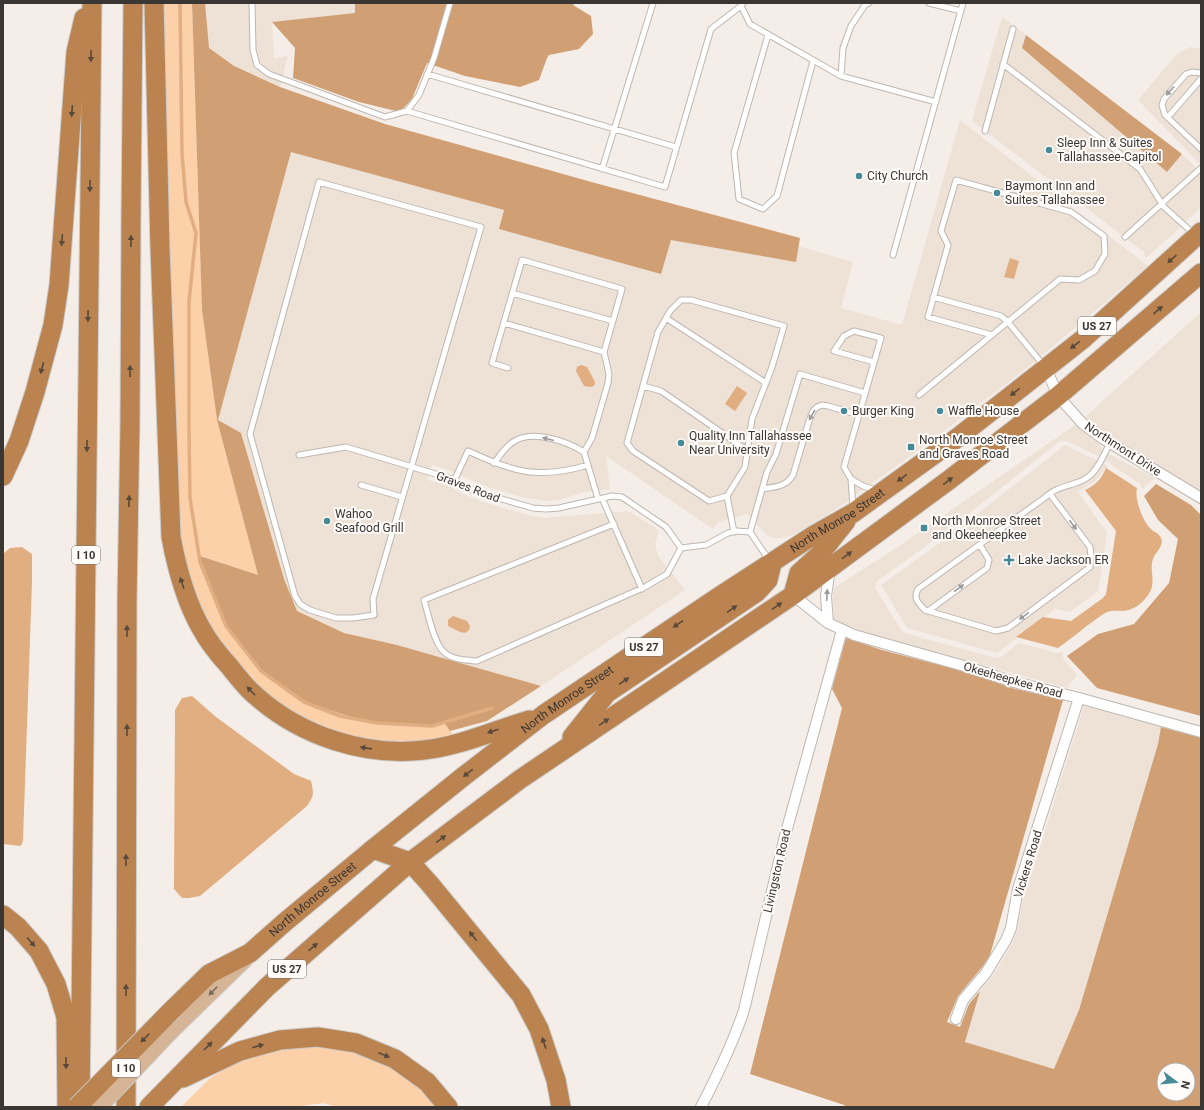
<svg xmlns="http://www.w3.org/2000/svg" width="1204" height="1110" viewBox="0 0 1204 1110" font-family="Roboto,sans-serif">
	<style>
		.built { fill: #eee1d5 }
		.green { fill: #fcd0a9 }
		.forest { fill: #d09f73; fill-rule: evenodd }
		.water { fill: #e1ae82 }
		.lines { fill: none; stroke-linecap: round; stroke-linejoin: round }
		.stream { stroke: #e1ae82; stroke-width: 3.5 }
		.lane-casing { stroke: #bdb7b1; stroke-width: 7 }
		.street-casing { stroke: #bdb7b1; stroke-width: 12 }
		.primary-casing { stroke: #cccbca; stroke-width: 18 }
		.highway-casing { stroke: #cccbca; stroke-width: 21 }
		.lane { stroke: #fff; stroke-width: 5 }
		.street { stroke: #fff; stroke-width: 10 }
		.primary { stroke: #d6b596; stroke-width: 16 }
		.highway { stroke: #ba8350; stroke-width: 19 }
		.primary-bridge-casing { stroke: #cccbca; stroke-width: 18; stroke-linecap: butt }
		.highway-bridge-casing { stroke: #cccbca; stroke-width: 21; stroke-linecap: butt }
		.primary-bridge { stroke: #d6b596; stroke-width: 16 }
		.highway-bridge { stroke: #ba8350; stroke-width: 19 }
		.oneway { fill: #59493b }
		.oneway2 { fill: #9c9a9a }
		.oneway3 { fill: #78695b }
		.poi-dot { fill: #468a98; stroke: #fffcfa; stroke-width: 1.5 }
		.labels { text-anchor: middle; stroke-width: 4; stroke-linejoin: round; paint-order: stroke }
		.shield { fill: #fffcfa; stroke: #74716f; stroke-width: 1 }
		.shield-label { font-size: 11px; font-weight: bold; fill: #393634 }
		.poi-label { font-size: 12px; fill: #393634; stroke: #fffcfa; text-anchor: start }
		.street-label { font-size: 12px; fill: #393634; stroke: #fffcfa }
	</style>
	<rect width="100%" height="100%" fill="#f5eee8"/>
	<!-- built -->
	<path class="built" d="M205,3H355V13L272,22L274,58L288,56L280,87L234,66L208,48Z
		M1002,17L1026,35L1022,48L1167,172L1182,154L1201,173V207L1173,234L1146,258L1145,257L1144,252L972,121Z
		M1190,47L1201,49V165L1138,100L1177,54Z
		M960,120L1148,266L1032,364L931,441L839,507L793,535L782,538H772L765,533L747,514L719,522L713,529L606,456L610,489L585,492L558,500L545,501L527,498L497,490L477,483L447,469L432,465L428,480L449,486L463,494L483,502L528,515L544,518L628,511L656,528L658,534L655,543L658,556L685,590L541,686L397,645L344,633L297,611L258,575L217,420L291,151L504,210L499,229L679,212L853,262L841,308L902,325Z
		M1201,312V491L1105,433L1085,417Z
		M1075,425L1096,441L1105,452L1157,479L1152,480L1142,489L1140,484L1112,465L1110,462L1067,441H1060L947,531L877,581L875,588L901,630L905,633L995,658L1001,657L1019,643L1057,653L1063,652V659L1077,675L1067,688L885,638L856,629L834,619L833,597L834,588L896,548Z
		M1065,445L1108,466L1095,481L1078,492L1107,533L1098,591L1070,612L1055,609L997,653L907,628L881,585L951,535Z
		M1084,706L1161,727L1158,744L1079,1010L1055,1069L965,1042L980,991L992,977L1003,960L1012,943L1017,931L1025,891L1034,866Z"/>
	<!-- green -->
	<path class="green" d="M158,3H192L202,310L217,420L258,575L198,555L432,726L445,722L453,735L454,740L374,745L288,714L219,648L180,560Z
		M316,1046C349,1050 382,1058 409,1079C419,1087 428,1097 438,1107H336L324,1103L293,1107H181L209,1079L240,1060L279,1049Z"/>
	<!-- forest -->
	<path class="forest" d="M192,3H205L209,48L234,66L280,87L385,124L595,183L800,238L796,262L671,240L661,274L499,229L504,210L291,152L218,420L241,433L284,579L297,611L344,633L397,645L541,686L487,721L450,731L444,722L432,726L377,723L361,720L304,702L261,671L226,626L197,555L258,575L217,420L202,310Z
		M355,3H577L573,5L591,16L593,34L579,49L549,55L547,58L539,80L520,87L465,76L427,63L412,99L400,112L359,102L293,78L295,48L272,22L355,13Z
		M1026,35L1182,154L1167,172L1022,48Z
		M1156,484L1191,505L1201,515V716L1097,688L1067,656L1098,634L1134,624L1169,583L1178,539L1158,520L1144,496Z
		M846,638L882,650L962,671L1012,688L1063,700L990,955L983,966L958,996L947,1022L960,1027L969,1004L980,991L965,1042L1054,1069L1079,1010L1158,744L1161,727L1201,738V1107H846L844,1105L750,1074L842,708L832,689ZM1164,1070H1188V1094H1164Z"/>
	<!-- water -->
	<path class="water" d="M1010,258L1019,261L1014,279L1004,277Z
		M581,365L587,367L595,382L594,386L590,387L584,386L576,371L577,367Z
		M737,386L747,393L735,411L725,404Z
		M1106,468L1137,488C1134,498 1143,523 1152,530C1154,532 1157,532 1159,535C1167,544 1156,551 1153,559C1149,570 1156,580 1150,592C1144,602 1135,610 1123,611C1117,611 1111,610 1105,613C1089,623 1074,637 1058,648L1016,637L1043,617L1071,621L1103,598L1106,594L1116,531L1085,490C1096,485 1102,478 1106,468Z
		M22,547L32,554V582L23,840L22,844L20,846L3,844V554L10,548Z
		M453,616L467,621L470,626L469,630L465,633L460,632L448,626V620Z
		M192,696L216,717L294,774L311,781C314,793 314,796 307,806L200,896L189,898H182L174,889L175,710L182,698Z"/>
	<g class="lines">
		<!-- stream -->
		<path class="stream" d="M180,3L182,153L186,202L196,233L189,302V431L190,498L200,562L226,626L261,671L304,702L340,716L377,723L432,726L492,708"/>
		<!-- lane casing -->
		<g class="lane-casing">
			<path id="lane" d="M252,3L253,50L257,65L269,74L385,117L407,111L419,95L434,58L450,3
				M743,3L741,6L750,24L841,76
				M869,3L865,5L851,26L843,48L841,76L936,102
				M929,3L961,11
				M768,35L734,153L739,199L763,209L777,196L813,61
				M1003,64L1140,169L1164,207L1194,234
				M1201,73L1192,72L1186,74L1164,99L1162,105L1165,115L1201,149
				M427,74L676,147
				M407,111L665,187L711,29L741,6
				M1168,117L1201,79
				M985,131L1013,29
				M602,169L653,3
				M319,182L481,227L373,599L374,615L353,618H336L310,610L300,604L295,596L250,434Z
				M1125,237L1201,168
				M893,255L963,3
				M512,293L613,321
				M933,297L1001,316L1008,322L1044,366
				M681,300H691L784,326L772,367L752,419L745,467L727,496L709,501L633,451L627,443L658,332L670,311Z
				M666,318L766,383
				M504,323L604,352
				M508,368L492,363L522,260L622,289L604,352L609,374L608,383L592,438L584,452L598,499
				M643,386L661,391L747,450
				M919,395L1060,279L1079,280L1095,271L1105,254L1104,236L1071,212L956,180L941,231L948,245L928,317L992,335
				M299,455L346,447L452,479L477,492L533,508L546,509L559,508L612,496L622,497L666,527L681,548L706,545L728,533L737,531L750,532L769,560
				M494,463C500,456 505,447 513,442C532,429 566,441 584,452
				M851,479L863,486L876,490
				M454,481L468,451C513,472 538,480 588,465
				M361,485L402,497
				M762,489C775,487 786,487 793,475L809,421L813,411L817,407L822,405L828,406L859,415
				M1050,494L1090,547L1091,557L1090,567L1008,628L996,631L925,610C918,603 913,598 918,589L1001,529L1002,528L1043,499C1047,496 1051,492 1056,490C1066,485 1079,484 1088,477C1098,470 1104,454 1110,443
				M727,496L734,532
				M602,498L642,589
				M853,507L851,479L844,467L881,338L854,331L844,336L834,351L874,362
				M614,524L424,600C428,613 434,644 444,652C452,660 466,660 477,661L645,587L667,574L681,548
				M750,532L767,472L776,454L800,374L865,393
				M928,611L987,568L989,560L980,545"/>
		</g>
		<!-- street casing -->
		<g class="street-casing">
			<path id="street" d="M1046,368L1058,396L1083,424L1102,438L1201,498
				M793,595L828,623L854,635L964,666L1014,682L1079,698L1201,732
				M828,623L826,596L830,568
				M956,1019L963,1000L986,973L1006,940L1011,928L1018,889L1079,698
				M701,1107C717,1076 733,1044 744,1010L785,836L842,630"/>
		</g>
		<!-- primary casing -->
		<g class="primary-casing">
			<path id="primary" d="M171,1031L245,959"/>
		</g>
		<!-- highway casing -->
		<g class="highway-casing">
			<g id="highway">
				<path d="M154,3L160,248L171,537C177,569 185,600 201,628C209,643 219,655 230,667C238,677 246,688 256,696C301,736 365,757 424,750C457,747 496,730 529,720"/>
				<path d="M3,476L19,441L35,392L53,325L59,285L76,52L84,18"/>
				<path d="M793,595L799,573L820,554L846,521"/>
				<path d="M572,737L607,693L757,592L768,580L772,563"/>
				<path d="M373,849L410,862L429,883L521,995L539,1029L556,1080L561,1107"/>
				<path d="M3,915L18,927L39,951L56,984L66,1017L67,1107"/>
				<path id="s1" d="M172,1010L209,974L250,953L285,922L373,849L464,776L543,715L720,596L814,535L853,513L957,438L1083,339L1201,232"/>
				<path d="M183,1078L240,1051L280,1040L318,1037L356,1043L395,1059L427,1082L448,1107"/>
				<path d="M80,1107L92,3"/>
				<path d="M126,1107L127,601L130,422L131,215L133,3"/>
				<path d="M149,1107L267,987L410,862L519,780L793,595L949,480L1058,396L1201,273"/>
			</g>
		</g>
		<!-- lane -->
		<use href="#lane" class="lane"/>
		<!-- street -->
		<use href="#street" class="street"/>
		<!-- primary -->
		<use href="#primary" class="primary"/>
		<!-- highway -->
		<use href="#highway" class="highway"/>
		<!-- primary-bridge casing -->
		<g class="primary-bridge-casing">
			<path id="primary-bridge" d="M99,1107L171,1031"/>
		</g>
		<!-- highway-bridge casing -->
		<g class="highway-bridge-casing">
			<path id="highway-bridge" d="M77,1107L172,1010"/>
		</g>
		<!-- primary-bridge -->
		<use href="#primary-bridge" class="primary-bridge"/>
		<!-- highway-bridge -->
		<use href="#highway-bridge" class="highway-bridge"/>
	</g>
	<!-- one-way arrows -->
	<defs><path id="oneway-solid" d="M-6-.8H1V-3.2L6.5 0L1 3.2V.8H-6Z"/></defs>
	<g class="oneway">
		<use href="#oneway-solid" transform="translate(91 56) rotate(91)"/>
		<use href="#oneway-solid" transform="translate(72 111) rotate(94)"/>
		<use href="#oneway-solid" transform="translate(90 186) rotate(91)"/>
		<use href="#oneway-solid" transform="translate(62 240) rotate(94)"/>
		<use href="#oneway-solid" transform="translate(131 241) rotate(-90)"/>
		<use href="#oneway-solid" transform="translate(1172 259) rotate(138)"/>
		<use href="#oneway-solid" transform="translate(1158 310) rotate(-41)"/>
		<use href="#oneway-solid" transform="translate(88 316) rotate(91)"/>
		<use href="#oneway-solid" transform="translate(1075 345) rotate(142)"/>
		<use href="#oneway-solid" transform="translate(42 368) rotate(105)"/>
		<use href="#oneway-solid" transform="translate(130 371) rotate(-90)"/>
		<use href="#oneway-solid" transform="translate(1015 392) rotate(142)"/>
		<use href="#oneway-solid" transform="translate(87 446) rotate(91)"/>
		<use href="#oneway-solid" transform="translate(902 478) rotate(144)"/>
		<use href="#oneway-solid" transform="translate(948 481) rotate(-37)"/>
		<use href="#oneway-solid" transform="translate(129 501) rotate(-89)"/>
		<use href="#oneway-solid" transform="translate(847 555) rotate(-36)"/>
		<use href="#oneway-solid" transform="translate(182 583) rotate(-109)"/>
		<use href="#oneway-solid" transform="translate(777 606) rotate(-34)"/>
		<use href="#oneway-solid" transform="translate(732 609) rotate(-34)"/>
		<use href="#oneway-solid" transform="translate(678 624) rotate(146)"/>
		<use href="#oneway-solid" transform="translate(127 631) rotate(-90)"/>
		<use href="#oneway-solid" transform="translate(624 681) rotate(-34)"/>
		<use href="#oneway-solid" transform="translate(251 691) rotate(-134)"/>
		<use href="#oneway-solid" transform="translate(604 722) rotate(-34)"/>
		<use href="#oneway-solid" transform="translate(127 730) rotate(-90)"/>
		<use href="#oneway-solid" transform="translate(493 731) rotate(162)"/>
		<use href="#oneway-solid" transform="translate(366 748) rotate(-172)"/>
		<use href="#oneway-solid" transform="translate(468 773) rotate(142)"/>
		<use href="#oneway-solid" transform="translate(441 839) rotate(-37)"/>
		<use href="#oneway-solid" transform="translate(126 860) rotate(-90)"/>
		<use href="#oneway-solid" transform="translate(473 936) rotate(-129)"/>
		<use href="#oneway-solid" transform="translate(31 942) rotate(49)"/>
		<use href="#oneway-solid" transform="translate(313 947) rotate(-41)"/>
		<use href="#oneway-solid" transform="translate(126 990) rotate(-90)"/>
		<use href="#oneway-solid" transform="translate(145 1038) rotate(135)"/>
		<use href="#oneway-solid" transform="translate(544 1043) rotate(-109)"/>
		<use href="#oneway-solid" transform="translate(208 1046) rotate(-45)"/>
		<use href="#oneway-solid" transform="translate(258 1046) rotate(-16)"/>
		<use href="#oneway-solid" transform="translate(384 1055) rotate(22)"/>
		<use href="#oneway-solid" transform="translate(66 1063) rotate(90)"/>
	</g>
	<g class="oneway2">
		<use href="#oneway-solid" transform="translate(1170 91) rotate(132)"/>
		<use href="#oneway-solid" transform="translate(812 415) rotate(120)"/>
		<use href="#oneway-solid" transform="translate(548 439) rotate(-166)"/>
		<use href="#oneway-solid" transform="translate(1073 525) rotate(53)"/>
		<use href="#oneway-solid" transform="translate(959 588) rotate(-36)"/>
		<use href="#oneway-solid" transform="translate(827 595) rotate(-87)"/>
		<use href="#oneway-solid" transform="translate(1024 616) rotate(144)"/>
	</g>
	<use class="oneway3" href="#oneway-solid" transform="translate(213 991) rotate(135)"/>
	<!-- markers -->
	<g class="poi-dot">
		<circle cx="1049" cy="150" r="4"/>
		<circle cx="859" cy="176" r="4"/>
		<circle cx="997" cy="193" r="4"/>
		<circle cx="844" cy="411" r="4"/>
		<circle cx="940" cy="411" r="4"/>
		<circle cx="681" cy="443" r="4"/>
		<rect x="907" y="443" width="8" height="8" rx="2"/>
		<circle cx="327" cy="521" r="4"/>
		<rect x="920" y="524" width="8" height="8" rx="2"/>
		<path d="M1007 554h4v4h4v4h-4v4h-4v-4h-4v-4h4z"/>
	</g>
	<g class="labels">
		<!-- shield labels -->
		<g class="shield">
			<rect x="1078" y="317" width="38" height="18" rx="3"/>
			<rect x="72" y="546" width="28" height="18" rx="3"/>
			<rect x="625" y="638" width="38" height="18" rx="3"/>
			<rect x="268" y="960" width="38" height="18" rx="3"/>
			<rect x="112" y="1059" width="28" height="18" rx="3"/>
		</g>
		<g class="shield-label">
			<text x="1097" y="330">US 27</text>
			<text x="86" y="559">I 10</text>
			<text x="644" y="651">US 27</text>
			<text x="287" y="973">US 27</text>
			<text x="126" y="1072">I 10</text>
		</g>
		<!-- poi labels -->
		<g class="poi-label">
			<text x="1057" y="147">Sleep Inn &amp; Suites<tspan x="1057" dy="14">Tallahassee-Capitol</tspan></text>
			<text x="867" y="180">City Church</text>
			<text x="1005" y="190">Baymont Inn and<tspan x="1005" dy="14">Suites Tallahassee</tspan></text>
			<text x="852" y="415">Burger King</text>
			<text x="948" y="415">Waffle House</text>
			<text x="689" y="440">Quality Inn Tallahassee<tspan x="689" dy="14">Near University</tspan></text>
			<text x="919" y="444">North Monroe Street<tspan x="919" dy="14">and Graves Road</tspan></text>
			<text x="335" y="518">Wahoo<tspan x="335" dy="14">Seafood Grill</tspan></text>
			<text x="932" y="525">North Monroe Street<tspan x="932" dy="14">and Okeeheepkee</tspan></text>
			<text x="1018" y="564">Lake Jackson ER</text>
		</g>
		<!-- street labels -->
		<g class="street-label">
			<text transform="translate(1123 449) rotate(33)" y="4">Northmont Drive</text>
			<text transform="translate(468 487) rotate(21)" y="4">Graves Road</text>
			<text dy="4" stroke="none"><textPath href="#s1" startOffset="828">North Monroe Street</textPath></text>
			<text transform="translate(1013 680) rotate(16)" y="4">Okeeheepkee Road</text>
			<text dy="4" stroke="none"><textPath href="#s1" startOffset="504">North Monroe Street</textPath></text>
			<text transform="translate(1028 864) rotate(-73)" y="4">Vickers Road</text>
			<text transform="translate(777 871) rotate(-77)" y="4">Livingston Road</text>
			<text dy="4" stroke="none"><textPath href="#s1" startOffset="180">North Monroe Street</textPath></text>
		</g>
	</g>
	<!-- border -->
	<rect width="1204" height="1110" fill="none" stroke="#393634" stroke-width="8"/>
	<!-- north arrow -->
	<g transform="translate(1176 1082) rotate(106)"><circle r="19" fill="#fffcfa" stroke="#b0adab"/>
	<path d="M0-3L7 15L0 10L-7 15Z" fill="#468a98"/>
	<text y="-6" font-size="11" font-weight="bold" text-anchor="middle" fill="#393634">N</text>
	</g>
</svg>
